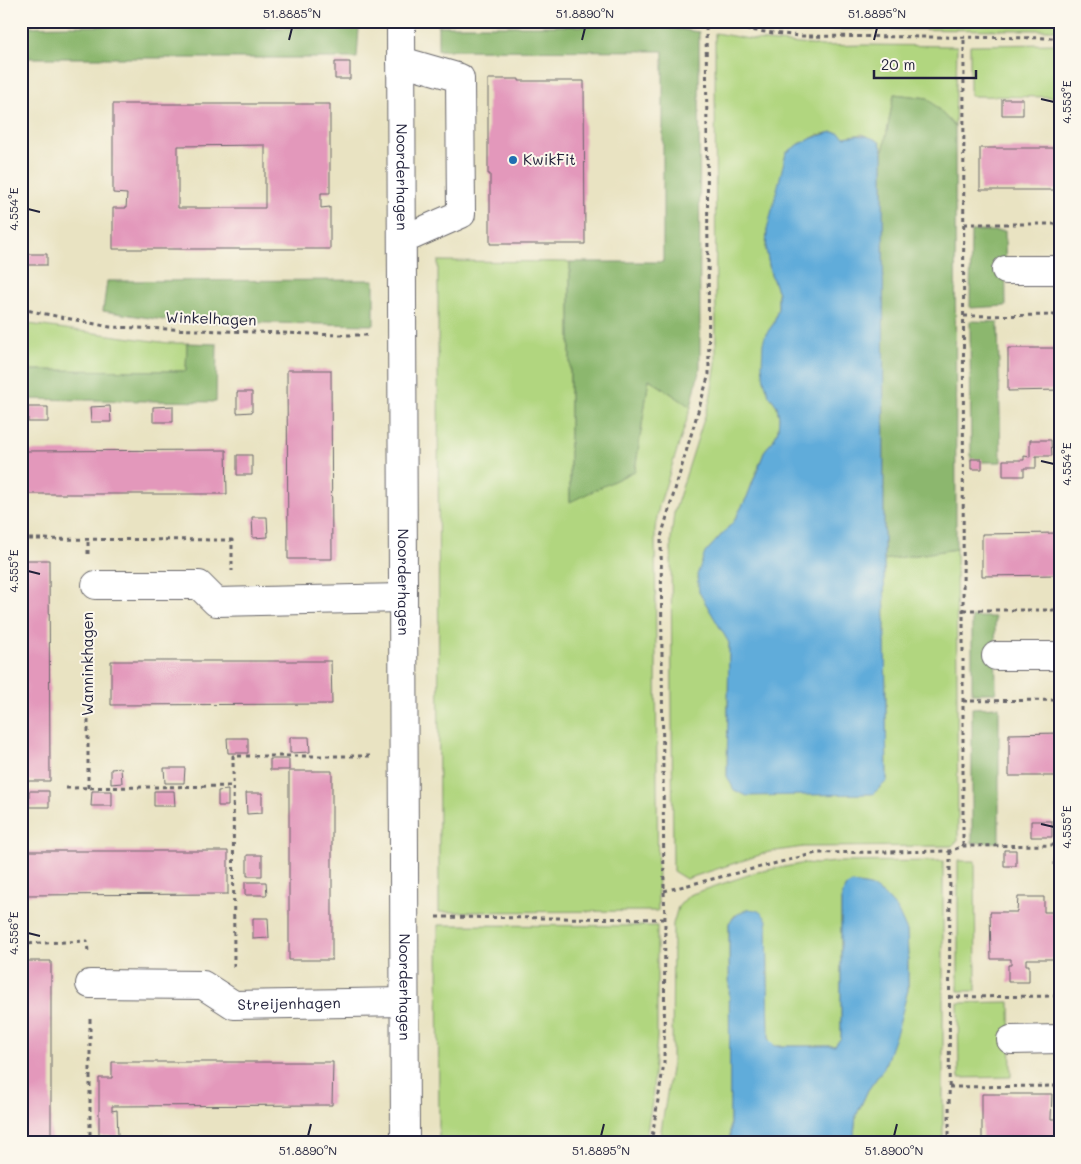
<svg xmlns="http://www.w3.org/2000/svg" width="1081" height="1164" viewBox="0 0 1081 1164" font-family="Mali,sans-serif">
	<style>
		.green { fill: #b1d67f; stroke: #6a7c5d }
		.forest { fill: #8cb76e; stroke: #576c54 }
		.water { fill: #61acda; stroke: #42678a }
		.building { fill: #e398bb; fill-rule: evenodd }
		.lines { fill: none; stroke-linecap: round; stroke-linejoin: round }
		.minor-casing { stroke: #68666a; stroke-width: 30 }
		.path { stroke: #68666a; stroke-width: 3; stroke-dasharray: 4 4; stroke-linecap: butt }
		.minor { stroke: #fff; stroke-width: 28 }
		.ticks { fill: none; stroke: #22223b; stroke-width: 2 }
		.poi-dot { fill: #1f6fb2; stroke: #fbf7ec; stroke-width: 2 }
		.labels { text-anchor: middle; stroke-width: 4; stroke-linejoin: round; paint-order: stroke }
		.poi-label { font-size: 15px; fill: #22223b; stroke: #fbf7ec; text-anchor: start }
		.street-label { font-size: 15px; fill: #22223b; stroke: #fbf7ec }
		.neatline { fill: none; stroke: #22223b; stroke-width: 2 }
		.ticks-label { font-size: 12px; text-anchor: middle; fill: #22223b }
	</style>
	<rect width="100%" height="100%" fill="#fbf7ec"/>
	<filter id="ink" filterUnits="userSpaceOnUse"><feTurbulence type="fractalNoise" baseFrequency=".02" numOctaves="2"/><feDisplacementMap in="SourceGraphic" scale="10" xChannelSelector="R" yChannelSelector="G"/><feConvolveMatrix kernelMatrix="1 2 1 2 8 2 1 2 1" color-interpolation-filters="sRGB"/></filter>
	<filter id="wash" filterUnits="userSpaceOnUse"><feTurbulence type="fractalNoise" baseFrequency=".0096" numOctaves="4" result="noise"/><feDisplacementMap in="SourceGraphic" scale="20" xChannelSelector="R" yChannelSelector="G"/><feGaussianBlur stdDeviation="1.12" result="paint"/><feColorMatrix in="noise" values="0 0 0 0 0 0 0 0 0 0 0 0 0 0 0 0 0 1.4 0 .05"/><feComposite in="paint" operator="in"/></filter>
	<g filter="url(#wash)">
		<rect width="100%" height="100%" fill="#e9e3c2"/>
		<!-- green -->
		<path class="green" d="M725,21H1060V30L779,29Z
			M715,33L755,40L822,46L864,45L957,46L955,127L928,98L894,94L883,153L880,142L862,134L844,137L833,132L818,135L799,144L767,230L766,250L771,275L778,293V308L774,323L766,334L769,395L777,406L779,417L778,430L773,441L765,450L747,497L734,521L705,553L699,592L729,642L727,776L887,781L884,560L956,549L958,840L952,846L803,847L769,852L686,879L673,871L671,539L674,513L710,400L716,364Z
			M1060,44V97L970,96V45Z
			M438,261L570,262V501L635,470L649,379L691,407L659,506L655,529L658,911L439,912Z
			M21,323L168,343H187L186,371L21,370Z
			M943,861V1143H855L854,1134L856,1116L868,1090L884,1068L908,990V957L907,931L884,895L870,886L852,883L841,900V1038L835,1046H774L769,1040L767,920L735,915L729,923L730,1143H659L672,1063L673,924L678,907L689,895L757,872L806,863L816,864L836,862Z
			M958,861H975L976,991H958Z
			M438,925L657,926V1037L652,1102L645,1143H439Z
			M1010,1002L1011,1077L959,1078L958,1003Z"/>
		<!-- forest -->
		<path class="forest" d="M65,26L359,28L357,58H21V27Z
			M438,26H641L665,27L699,32L700,367L691,407L649,379L635,471L570,502V262H663V51L438,50Z
			M894,94L928,98L955,127L956,549L884,560L883,153Z
			M971,231H1005L1006,306L970,308Z
			M374,280V325L170,321L103,311L107,281Z
			M970,321L998,322L1001,462H971Z
			M187,343L217,344L216,402L21,399V370L186,371Z
			M972,617H995L996,691L995,693H972Z
			M999,707V842L972,843V708Z"/>
		<!-- water -->
		<path class="water" d="M833,132L839,133L844,137C860,135 866,134 880,142L883,153L884,560L887,781L873,794L747,796L734,790L727,776L729,643L699,592L697,575L705,553L734,521L747,497L765,450L773,441L778,430L779,417L777,406L769,395L764,380L762,366L763,343L766,334L774,323L778,308V293L771,275L766,250L767,230L786,153C801,142 814,136 833,132Z
			M852,883L870,886L884,895L897,909L907,931L908,957V990L898,1028L884,1068L868,1090L856,1116L854,1134L855,1143H730L729,923C736,914 746,906 758,911C761,912 765,917 767,920L769,1040L775,1046H835L841,1038V900L845,887Z"/>
		<g id="blocks">
			<!-- building -->
			<path class="building" d="M335,62H350V79H335Z
				M488,79H519V81H584L585,244H490V174H488Z
				M1002,99H1023V115H1002Z
				M113,104H330V193H321V208L330,207V249H113V208H126L127,194L113,193ZM265,145V208H178V146Z
				M980,148H1060V190H980Z
				M25,254H47V265H25Z
				M1008,348H1060V390L1008,391Z
				M287,370H331L332,559H288Z
				M237,392H252V412L237,413Z
				M110,406L111,422H91L90,407Z
				M173,406V422H153V407Z
				M28,407H48V422H28Z
				M1030,440H1051L1052,456H1036V468H1024V476H1003V460H1024V456L1030,457Z
				M226,450L227,494H21V451Z
				M237,455H252V475H237Z
				M971,459H982V469H971Z
				M252,517H267L268,537L253,538Z
				M1060,533V575L982,576V534Z
				M21,560H49L50,781H21Z
				M111,661H331L332,704L111,705Z
				M1060,733V776H1009V734Z
				M290,737H309L310,752L290,753Z
				M227,738H248V753H228Z
				M270,759H289V770H270Z
				M121,768L122,783L111,784V769Z
				M164,768H185L184,783H165Z
				M289,771H332V960H289Z
				M228,790V806H218V791Z
				M29,791H49V807H29Z
				M92,791H112V806H91Z
				M154,791H174L175,806H154Z
				M246,793H262V813L247,814Z
				M1031,821H1052V837H1031Z
				M1055,848H1060V865H1054Z
				M1004,850H1016V866H1004Z
				M21,851H228V894L21,895Z
				M247,855H262V876H247Z
				M245,882H266L267,895H245Z
				M1018,897H1044V912H1060V959H1026V965H1029V982H1008V965H1011V959H991L990,912H1017Z
				M253,918H268L269,938L253,939Z
				M21,961H51V1143H21Z
				M112,1062H333L332,1105L112,1106V1111L117,1110L118,1136H99V1078H112Z
				M982,1094H1052L1051,1119H1060V1143H982Z
				M248,1138V1143H228V1139Z
				M290,1138H310V1143H290Z"/>
		</g>
	</g>
	<g filter="url(#ink)">
		<use href="#blocks" fill-opacity="0" stroke="#68666a" stroke-width="1"/>
		<g class="lines">
			<!-- minor casing -->
			<g class="minor-casing">
				<g id="minor">
					<path id="s1" d="M401,21L405,1143"/>
					<path d="M401,61L460,78L461,214L402,240"/>
					<path d="M1006,270H1060"/>
					<path d="M96,585H199L216,602L403,598"/>
					<path d="M996,656H1060"/>
					<path id="s2" d="M90,984L203,985L234,1005L404,1002"/>
					<path d="M1011,1040L1060,1039"/>
				</g>
			</g>
			<!-- path -->
			<path class="path" d="M674,21L799,36L1060,38
				M964,224H1060
				M21,309L110,327L341,335H371
				M964,316L1060,315
				M21,539L232,540V571
				M88,554V540
				M963,610H1060
				M88,616V788
				M963,652L964,38
				M963,701L1060,700
				M66,788L233,786
				M963,846V659
				M664,891L817,853L950,851L963,846L1060,845
				M436,917L665,919
				M21,944L87,941L88,952
				M234,967L233,756H372
				M949,997L1060,996
				M949,1087L1060,1086
				M90,1143V1016
				M651,1143L664,1063L665,919L664,891L661,537L709,374L706,21
				M949,1143L950,851"/>
			<!-- minor -->
			<use href="#minor" class="minor"/>
		</g>
	</g>
	<!-- ticks -->
	<path class="ticks" d="M289,40L292,28M582,40L585,28M874,40L877,28M1041,99L1054,102M28,209L40,212M1041,461L1054,464M28,571L40,574M1041,824L1054,827M28,933L40,936M308,1136L311,1124M601,1136L604,1124M894,1136L897,1124"/>
	<!-- markers -->
	<circle class="poi-dot" cx="513" cy="160" r="5"/>
	<g class="labels">
		<!-- poi labels -->
		<g class="poi-label">
			<text x="523" y="165">KwikFit</text>
		</g>
		<!-- street labels -->
		<g class="street-label">
			<text dy="5" stroke="none"><textPath href="#s1" startOffset="156">Noorderhagen</textPath></text>
			<text transform="translate(211 319) rotate(2)" y="5">Winkelhagen</text>
			<text dy="5" stroke="none"><textPath href="#s1" startOffset="561">Noorderhagen</textPath></text>
			<text transform="translate(88 664) rotate(-90)" y="5">Wanninkhagen</text>
			<text dy="5" stroke="none"><textPath href="#s1" startOffset="966">Noorderhagen</textPath></text>
			<text dy="5" stroke="none"><textPath href="#s2" startOffset="205">Streijenhagen</textPath></text>
		</g>
	</g>
	<!-- margin -->
	<rect width="1081" height="1164" fill="none" stroke="#fbf7ec" stroke-width="55"/>
	<!-- scale -->
	<path d="M874 70v8h102v-8" fill="none" stroke="#22223b" stroke-width="2.5"/>
	<text x="881" y="70" font-size="15" fill="#22223b" stroke="#fbf7ec" stroke-width="4" paint-order="stroke">20 m</text>
	<rect x="28" y="28" width="1026" height="1108" class="neatline"/>
	<g class="ticks-label">
		<text x="292" y="18">51.8885°N</text>
		<text x="585" y="18">51.8890°N</text>
		<text x="877" y="18">51.8895°N</text>
		<text transform="translate(1067 102) rotate(-90)" y="4">4.553°E</text>
		<text transform="translate(14 209) rotate(-90)" y="4">4.554°E</text>
		<text transform="translate(1067 464) rotate(-90)" y="4">4.554°E</text>
		<text transform="translate(14 571) rotate(-90)" y="4">4.555°E</text>
		<text transform="translate(1067 827) rotate(-90)" y="4">4.555°E</text>
		<text transform="translate(14 933) rotate(-90)" y="4">4.556°E</text>
		<text x="308" y="1155">51.8890°N</text>
		<text x="601" y="1155">51.8895°N</text>
		<text x="894" y="1155">51.8900°N</text>
	</g>
</svg>
